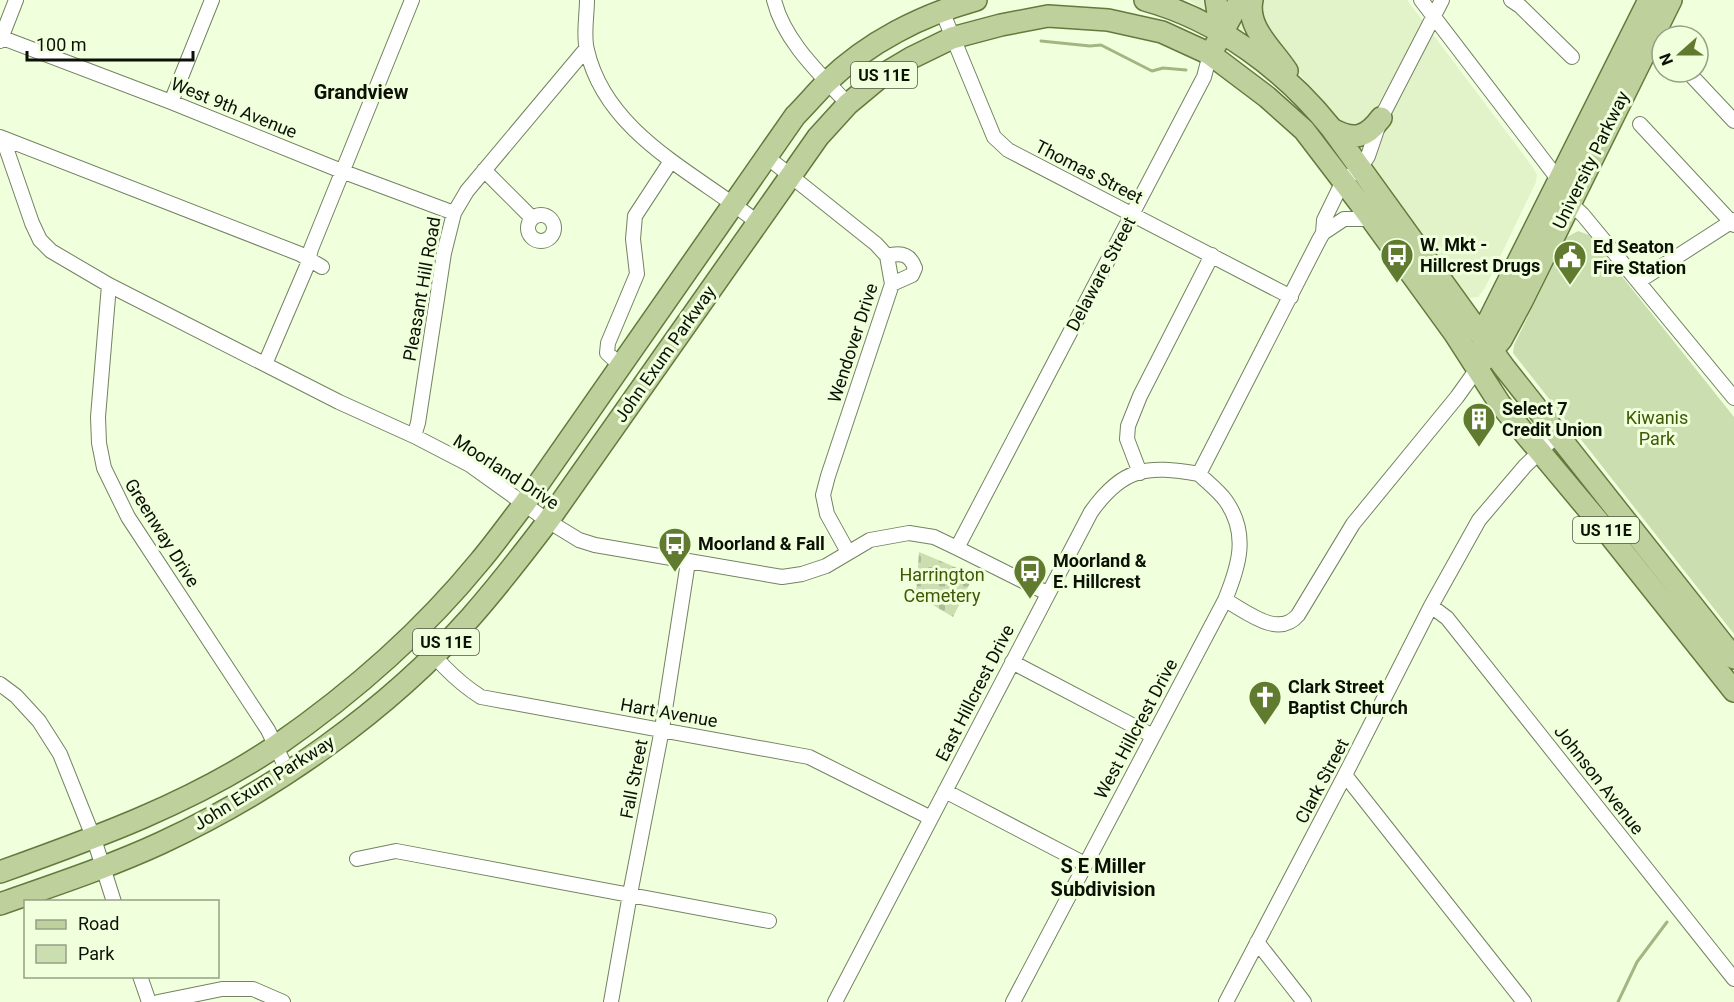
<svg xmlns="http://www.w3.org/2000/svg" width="1734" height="1002" viewBox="0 0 1734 1002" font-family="Roboto,sans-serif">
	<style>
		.built { fill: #e2f3ca }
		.cemetery { fill: url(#cemetery-stones) }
		.park { fill: #cadeb0 }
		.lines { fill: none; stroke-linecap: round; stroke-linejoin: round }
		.stream { stroke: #a1b782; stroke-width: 3 }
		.minor-casing { stroke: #758263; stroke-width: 16 }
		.primary-casing { stroke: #637a3d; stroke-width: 24 }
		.minor { stroke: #fff; stroke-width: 14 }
		.primary { stroke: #bed19d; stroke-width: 21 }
		.labels { text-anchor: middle; stroke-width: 6; stroke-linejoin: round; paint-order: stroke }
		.shield { fill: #f0ffdc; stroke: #505846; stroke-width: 1.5 }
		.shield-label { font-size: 16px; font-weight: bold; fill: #0c1106 }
		.street-label { font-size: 18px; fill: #0c1106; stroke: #f0ffdc }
		.poi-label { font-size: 18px; font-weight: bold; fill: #0c1106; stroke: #f0ffdc; text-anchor: start }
		.park-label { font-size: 18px; fill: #405904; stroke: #f0ffdc }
		.neighbourhood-label { font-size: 20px; font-weight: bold; fill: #0c1106; stroke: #f0ffdc }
	</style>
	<defs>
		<pattern id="cemetery-stones" width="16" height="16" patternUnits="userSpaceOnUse" patternTransform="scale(1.5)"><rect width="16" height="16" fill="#cadeb0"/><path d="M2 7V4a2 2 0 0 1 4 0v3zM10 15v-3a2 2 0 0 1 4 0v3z" fill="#acbd96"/></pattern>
	</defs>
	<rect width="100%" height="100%" fill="#f0ffdc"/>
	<!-- built -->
	<path class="built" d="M1189,0H1407L1532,166L1537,175L1536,182L1485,288L1478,297L1467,298L1340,123L1264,31H1242L1205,12Z"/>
	<!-- cemetery -->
	<path class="cemetery" d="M919,552L974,575L953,617L916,595Z"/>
	<!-- park -->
	<path class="park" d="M1578,231L1589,235L1734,417V634L1513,353L1514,345L1567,237Z"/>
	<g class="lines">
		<!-- stream -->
		<path class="stream" d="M1041,41L1090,46L1101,45L1152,71L1163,68L1186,70
			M1618,1002L1637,962L1667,922"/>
		<!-- minor casing -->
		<g class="minor-casing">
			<path id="minor" d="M587,0C587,16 583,35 587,50C606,134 696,173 757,222
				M774,0C784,41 820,74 848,104
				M1421,0L1558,179
				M1511,0L1520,6L1572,57
				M942,11L994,137L1008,150L1291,297
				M0,37L171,102L344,172L454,213
				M0,41L16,0
				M1688,72L1734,121
				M171,102L212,0
				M1640,124L1734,225
				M0,137L300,254L322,267
				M3,139L32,223L40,240L51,251L109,285L339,402L414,436L470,465L548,521L579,540L595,545L782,577L802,574L826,566L870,540L909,533L934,537L957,548L1047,593
				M767,157L876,244L887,256L892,284L828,476L823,495L827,514L848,552
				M484,170L532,218
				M1570,203L1583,215L1734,398
				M528 228a13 13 0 1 1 26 0a13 13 0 1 1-26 0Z
				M1323,233L1344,219H1371
				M887,256C901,252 910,254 915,268L912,275L892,284
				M1639,281L1734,220
				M109,285L98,417L99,443L104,468L128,517L268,730L288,772
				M265,364L307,266L311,249L412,0
				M621,366L607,353L608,343L637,274L633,239L635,216L671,161
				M414,436L418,423L444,253L454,213L467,191L586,49
				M1140,473L1127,439L1128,426L1140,396L1212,255
				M1199,474L1319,240L1323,233L1324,220L1343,181L1360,168L1368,156L1381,118L1442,0
				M957,548L1204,77L1210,54
				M1225,600C1246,611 1278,639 1298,615L1353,524L1457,397L1477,369
				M1431,606L1447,618L1734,979
				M415,632C434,657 454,680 481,697L809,757L931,818
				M1012,662L1153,736
				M0,684L16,696L39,721L60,754L94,839L114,902
				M1345,775L1524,1002
				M945,791L1085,864
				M357,859L396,851L769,921
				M1257,942L1304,1002
				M140,976L149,1002
				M158,1002L222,989H253L283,1002
				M611,1002L630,894L662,729L688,562
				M835,1002L1091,512C1123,467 1147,465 1199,474
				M1013,1002L1225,600C1239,566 1249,534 1226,501C1219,491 1207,482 1199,474
				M1226,1002L1345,775L1431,606L1479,520L1525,466L1557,435"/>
		</g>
		<!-- primary casing -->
		<g class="primary-casing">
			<path id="primary" d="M1145,0C1218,20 1285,70 1332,129L1504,367L1734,658
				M1216,0L1221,34
				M1252,0C1246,28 1273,49 1287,71
				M1215,46L1240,0
				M1332,129C1354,141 1366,138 1381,118
				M1482,348L1489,320L1649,0
				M1483,361L1501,340L1522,301L1671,0
				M0,872C95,838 192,803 276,746C351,694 422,632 480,561C496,542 510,522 525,503L795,116C806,105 816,93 827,82C868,42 922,15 976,0
				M0,904C54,885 109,867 161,843C275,790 387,711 471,617C498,586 523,554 548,521L818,137L848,104L884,74L911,58L952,38L1001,25L1048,16L1108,20L1162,32L1210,54L1267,97L1304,130L1362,206L1455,334L1500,404L1608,533L1734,691"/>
		</g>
		<!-- minor -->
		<use href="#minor" class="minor"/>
		<!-- primary -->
		<use href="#primary" class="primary"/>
	</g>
	<!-- icons -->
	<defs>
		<g id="bus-pin" transform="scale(1.725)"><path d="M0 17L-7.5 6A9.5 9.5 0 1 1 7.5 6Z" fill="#607b2f" stroke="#f0ffdc"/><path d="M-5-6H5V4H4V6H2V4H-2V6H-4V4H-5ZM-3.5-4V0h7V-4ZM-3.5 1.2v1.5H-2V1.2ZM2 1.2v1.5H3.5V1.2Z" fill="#fff"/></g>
		<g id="civic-pin" transform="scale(1.725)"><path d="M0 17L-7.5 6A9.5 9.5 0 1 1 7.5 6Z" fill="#607b2f" stroke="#f0ffdc"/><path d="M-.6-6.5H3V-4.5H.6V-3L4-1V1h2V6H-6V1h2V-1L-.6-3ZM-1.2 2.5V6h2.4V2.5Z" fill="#fff"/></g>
		<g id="building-pin" transform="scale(1.725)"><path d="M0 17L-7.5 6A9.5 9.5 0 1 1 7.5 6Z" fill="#607b2f" stroke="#f0ffdc"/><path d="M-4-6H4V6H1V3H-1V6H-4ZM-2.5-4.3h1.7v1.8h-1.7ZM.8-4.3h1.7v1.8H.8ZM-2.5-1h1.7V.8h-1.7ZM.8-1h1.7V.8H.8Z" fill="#fff"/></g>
		<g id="church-pin" transform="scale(1.725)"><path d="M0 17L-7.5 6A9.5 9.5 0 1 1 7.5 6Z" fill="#607b2f" stroke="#f0ffdc"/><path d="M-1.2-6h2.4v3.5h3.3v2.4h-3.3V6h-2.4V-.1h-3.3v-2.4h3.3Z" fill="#fff"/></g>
	</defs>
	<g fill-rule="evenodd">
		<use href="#bus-pin" x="1397" y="255"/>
		<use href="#civic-pin" x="1570" y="257"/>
		<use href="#building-pin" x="1479" y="419"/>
		<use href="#bus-pin" x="675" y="544"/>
		<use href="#bus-pin" x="1030" y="571"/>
		<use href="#church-pin" x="1265" y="697"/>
	</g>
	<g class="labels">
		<!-- shield labels -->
		<g class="shield">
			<rect x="851" y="62" width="66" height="26" rx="4.5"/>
			<rect x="1573" y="517" width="66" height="26" rx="4.5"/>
			<rect x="413" y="629" width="66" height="26" rx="4.5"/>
		</g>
		<g class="shield-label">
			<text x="884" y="81">US 11E</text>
			<text x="1606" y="536">US 11E</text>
			<text x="446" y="648">US 11E</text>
		</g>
		<!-- street labels -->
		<g class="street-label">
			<text transform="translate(234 108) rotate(22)" y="6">West 9th Avenue</text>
			<text transform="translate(1591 160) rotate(-64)" y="6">University Parkway</text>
			<text transform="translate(1089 172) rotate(27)" y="6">Thomas Street</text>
			<text transform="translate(1101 274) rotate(-62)" y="6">Delaware Street</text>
			<text transform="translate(422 289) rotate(-80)" y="6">Pleasant Hill Road</text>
			<text transform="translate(853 343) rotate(-72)" y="6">Wendover Drive</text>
			<text transform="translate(665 354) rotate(-55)" y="6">John Exum Parkway</text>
			<text transform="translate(506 472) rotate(33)" y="6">Moorland Drive</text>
			<text transform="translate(162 533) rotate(58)" y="6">Greenway Drive</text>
			<text transform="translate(975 693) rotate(-63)" y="6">East Hillcrest Drive</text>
			<text transform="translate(669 713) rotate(10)" y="6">Hart Avenue</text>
			<text transform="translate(1136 729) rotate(-62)" y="6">West Hillcrest Drive</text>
			<text transform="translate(634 779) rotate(-79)" y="6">Fall Street</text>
			<text transform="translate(1599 780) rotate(52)" y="6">Johnson Avenue</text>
			<text transform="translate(1322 781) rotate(-62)" y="6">Clark Street</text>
			<text transform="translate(264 783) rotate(-32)" y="6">John Exum Parkway</text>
		</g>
		<!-- poi labels -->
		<g class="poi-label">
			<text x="1420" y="251">W. Mkt -<tspan x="1420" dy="21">Hillcrest Drugs</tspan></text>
			<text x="1593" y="253">Ed Seaton<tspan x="1593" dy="21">Fire Station</tspan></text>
			<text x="1502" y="415">Select 7<tspan x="1502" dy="21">Credit Union</tspan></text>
			<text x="698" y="550">Moorland &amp; Fall</text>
			<text x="1053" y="567">Moorland &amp;<tspan x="1053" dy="21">E. Hillcrest</tspan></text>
			<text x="1288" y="693">Clark Street<tspan x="1288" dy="21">Baptist Church</tspan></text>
		</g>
		<!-- park labels -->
		<g class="park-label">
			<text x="1657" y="424">Kiwanis<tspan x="1657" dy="21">Park</tspan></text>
			<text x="942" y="581">Harrington<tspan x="942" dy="21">Cemetery</tspan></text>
		</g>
		<!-- neighbourhood labels -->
		<g class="neighbourhood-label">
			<text x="361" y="99">Grandview</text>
			<text x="1103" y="873">S E Miller<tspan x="1103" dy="23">Subdivision</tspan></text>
		</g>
	</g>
	<!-- legend -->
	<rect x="24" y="900" width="195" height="78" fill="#f0ffdc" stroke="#95a086" stroke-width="1.5"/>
	<rect x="36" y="920" width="30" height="9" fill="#bed19d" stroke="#95a086" stroke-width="1.5"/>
	<text x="78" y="930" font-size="18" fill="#0c1106">Road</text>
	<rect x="36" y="945" width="30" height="18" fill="#cadeb0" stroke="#95a086" stroke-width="1.5"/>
	<text x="78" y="960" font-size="18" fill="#0c1106">Park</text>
	<!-- north arrow -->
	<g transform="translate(1680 54) rotate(249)"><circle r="28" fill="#f0ffdc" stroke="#95a086" stroke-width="1.5"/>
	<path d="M0-4.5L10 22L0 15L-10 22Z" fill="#607b2f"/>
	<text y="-9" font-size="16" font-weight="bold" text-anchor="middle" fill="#0c1106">N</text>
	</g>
	<!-- scale -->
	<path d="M27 51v9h166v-9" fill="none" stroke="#0c1106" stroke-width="3"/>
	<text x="36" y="51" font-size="18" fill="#0c1106" stroke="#f0ffdc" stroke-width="4.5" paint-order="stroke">100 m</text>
</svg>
